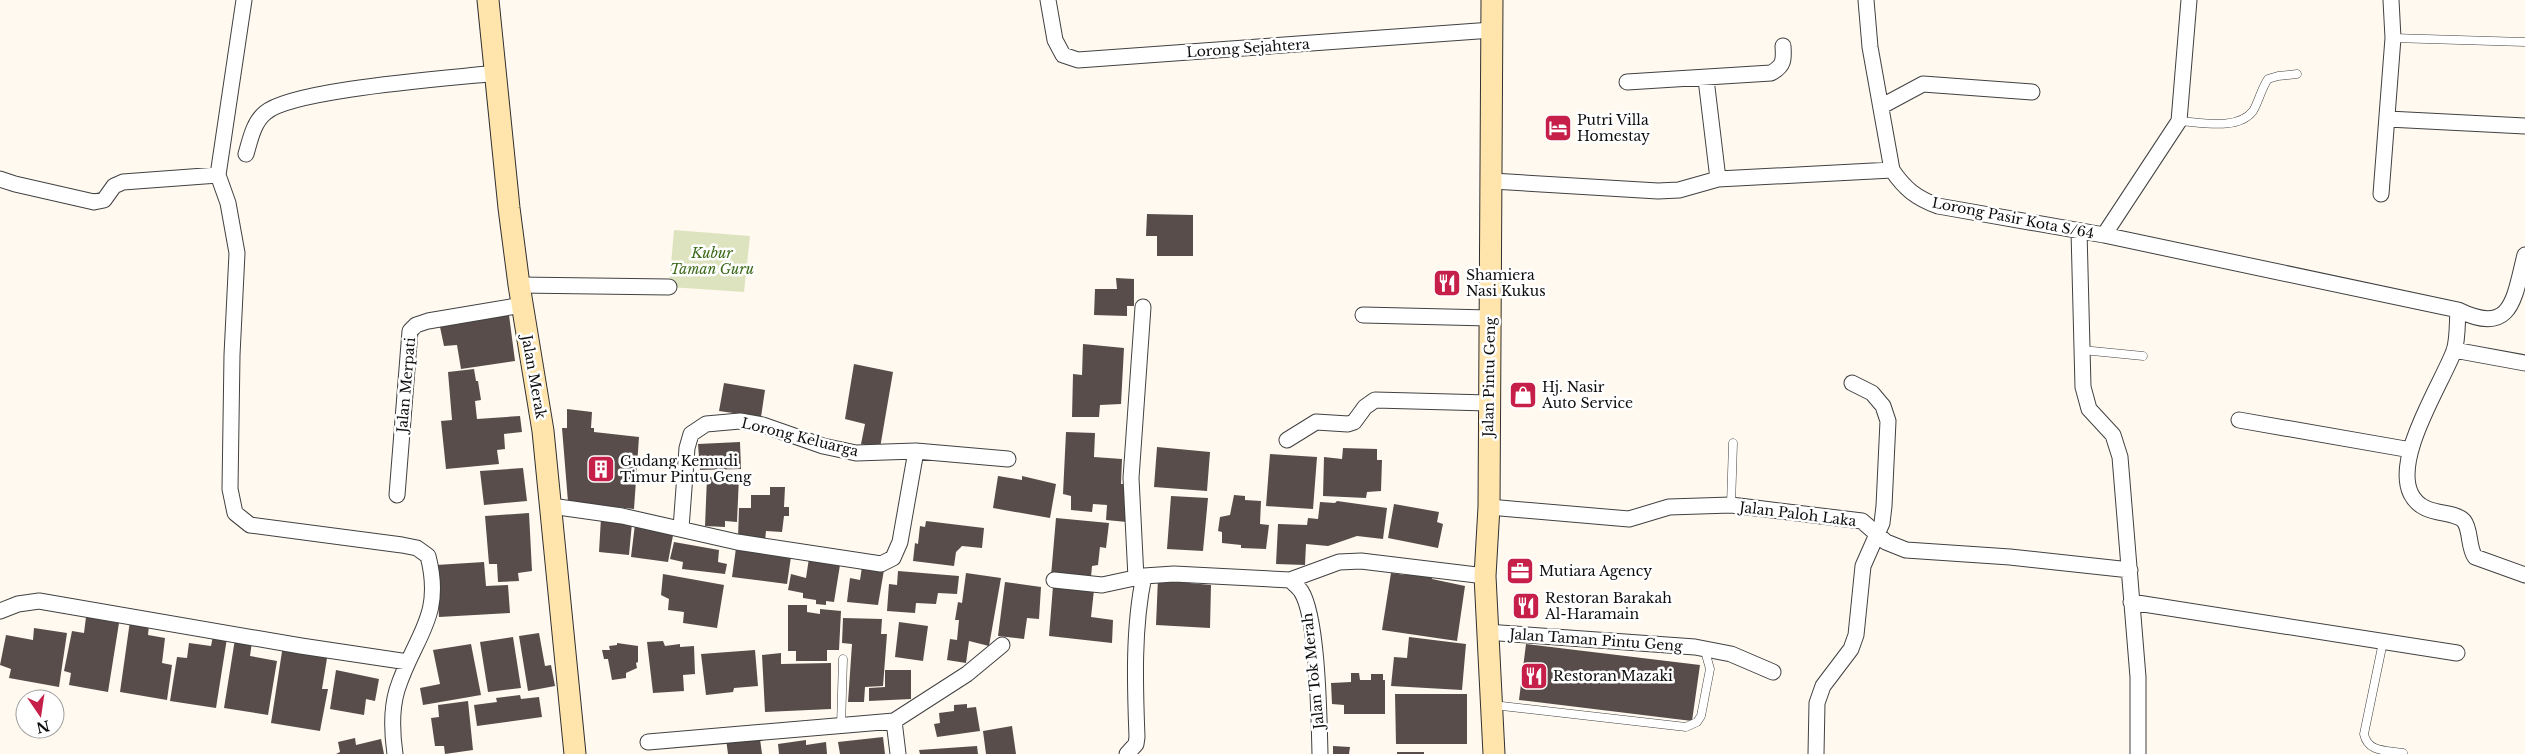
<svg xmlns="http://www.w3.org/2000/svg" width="2525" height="754" viewBox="0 0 2525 754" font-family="'Libre Baskerville',serif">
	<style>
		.cemetery { fill: #dee3bf }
		.building { fill: #584d4a }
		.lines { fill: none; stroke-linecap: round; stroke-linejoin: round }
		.lane-casing { stroke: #414141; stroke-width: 9 }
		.street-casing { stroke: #414141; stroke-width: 17 }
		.secondary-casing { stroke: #303030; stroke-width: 23 }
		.lane { stroke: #fff; stroke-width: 8 }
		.street { stroke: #fff; stroke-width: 15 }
		.secondary { stroke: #ffe4ab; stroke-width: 21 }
		.labels { text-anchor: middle; stroke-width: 5; stroke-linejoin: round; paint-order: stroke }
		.street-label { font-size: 14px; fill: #0e0e0e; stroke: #fff }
		.poi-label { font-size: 14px; fill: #0e0e0e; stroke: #fff; text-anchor: start }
		.park-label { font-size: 14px; font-style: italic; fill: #3c6a1b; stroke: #fff }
	</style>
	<rect width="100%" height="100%" fill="#fff9f0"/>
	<!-- cemetery -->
	<path class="cemetery" d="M674,230L750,236L744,292L669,287Z"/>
	<!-- building -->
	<path class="building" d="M1147,214L1193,215V256H1157V236H1146Z
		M1116,278L1134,279V306H1127V316L1094,315L1095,289H1117Z
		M509,315L515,361L461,369L457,345L444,346L440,327Z
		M1083,344L1124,348L1121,404L1100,405L1099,417H1072L1073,374L1082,375Z
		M854,364L893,372L880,448L861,444L865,424L845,419Z
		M474,369L476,381H478L481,400L475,401L477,419L520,416L522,432L504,434L505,449L497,450L499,464L446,469L441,421L452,420L448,372Z
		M724,383L765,390L761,417L719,411Z
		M567,409L592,412L591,428H594V432L639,437L634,509L568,502L562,428H567Z
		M1066,432L1095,433L1094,457L1122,459L1121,484H1128L1127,522L1106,520L1107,505L1093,504L1092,512L1071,510V496L1063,494Z
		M740,442L741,469L700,470L698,444Z
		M1157,447L1210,452L1207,491L1154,487Z
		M1343,448L1377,449V460H1382L1381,491L1367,492L1366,498L1323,496L1324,457L1342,459Z
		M1270,454L1317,457L1313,509L1266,506Z
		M523,468L527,501L484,505L480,471Z
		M998,476L1022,480V476L1056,484L1050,518L993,508Z
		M707,477H739L737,522L725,521V527L705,526Z
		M770,487H785L784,507H789V516H784L782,532L766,531L765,541L738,538L739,508H751V495H770Z
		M1234,495L1245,496V500L1261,501L1260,524L1269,525L1266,549L1241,548V545L1222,543V532L1218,531L1220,517L1230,515Z
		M1171,496L1208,498L1203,551L1167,549Z
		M1337,501L1387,508L1383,539L1357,536L1328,546L1306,544L1305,565L1276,564L1278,524L1307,525L1308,518L1318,519L1320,502L1335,503Z
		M1394,504L1439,512L1437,522L1443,524L1438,548L1388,538Z
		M529,513L532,571L518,573L519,581L498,582L497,564H489L485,516Z
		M601,518L632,523L629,555L599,552Z
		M1056,518L1109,523L1106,548L1100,547L1098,565L1092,566L1091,577L1051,576Z
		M926,521L984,528L982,548L962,546L956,552L954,566L913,561L915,543L918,544L920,526L925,527Z
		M635,524L674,530L668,562L631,557Z
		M674,542L719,550L718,562L727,564L725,574L682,569L683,562L670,559Z
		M736,548L791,557L787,584L732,577Z
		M809,558L840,565L834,602L826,601V605L816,604V600L803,598V593L788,590L791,574L806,578Z
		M484,562L486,586L508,585L510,613L439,617L436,565Z
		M862,567L884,570L878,605L847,602L850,578L860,580Z
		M1406,568L1433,572L1432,579L1465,586L1457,641L1382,630L1391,573L1405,575Z
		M898,571L959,576L957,594L938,593L936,604L916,603L915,613L887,611L889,584L897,585Z
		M966,573L1001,578L989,646L969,641L966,663L947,660L950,639L957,640L959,620H955L958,602L962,603Z
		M663,574L724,585L717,628L683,623L684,612L668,610L669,599L661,595Z
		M1189,577V583L1211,585L1210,628L1156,625L1158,578Z
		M1005,582L1041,587L1039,619L1027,618L1024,639L998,636Z
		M1053,586L1094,590L1091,617L1113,620L1112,643L1049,636Z
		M788,605H807V612L820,614V609L841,611L839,650H827V661H796V651H788Z
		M86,617L119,623L108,692L69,685L71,673L64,671L72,631L84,633Z
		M843,618L882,619L881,634H887L883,686L865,687L864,702H848L852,644L842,643Z
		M130,621L149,625L148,635L165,638L162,663L172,665L167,700L120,692Z
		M899,622L928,626L923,661L895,657Z
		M34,628L67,633L59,687L9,678L11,669L0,665L6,635L33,640Z
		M539,633L545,666L551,665L555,686L528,691L519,636Z
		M213,636L227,638L216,708L170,701L177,657L187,658L189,643L211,646Z
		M513,637L521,688L488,692L480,642Z
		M1409,637L1466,644L1462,690L1391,686L1394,657L1407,658Z
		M235,639L252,642L250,656L277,661L268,715L224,708Z
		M663,641L665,646L680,644V647L694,646L695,674L683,675L684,691L653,693L647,642Z
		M617,643L638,646V662L636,663L637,668L626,673V678L612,680L608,659H604L602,650H610L609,646L617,645Z
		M471,644L481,695L423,705L420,688L440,684L433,650Z
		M1526,644L1700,665L1692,721L1519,700Z
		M283,645L328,652L322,689H328L320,731L271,723Z
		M755,650L758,686L734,688L733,692L706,695L701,654Z
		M781,653V664L831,663V709L765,712L762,655Z
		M336,670L379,679L375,701L366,699L364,715L330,709Z
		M885,670H911V699L869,701V688L885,687Z
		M1351,673H1359L1360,680H1371V674H1383V680H1385V714H1344V705L1332,704L1331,683L1351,682Z
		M1395,694H1467V744H1396Z
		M520,695L521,699L539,697L542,717L477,726L474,705L497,702L496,698Z
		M468,701L473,750L445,754L444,746H435L431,718L439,717L438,705Z
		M967,704V708L976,707L980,731L937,737L934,724L940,723L939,713L954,711V705Z
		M1012,726L1016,754H986L983,731Z
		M883,737L885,754H840L838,742Z
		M355,738L356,745L381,739L384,754H336L340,752L338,742Z
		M726,739H760L762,754H728Z
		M806,740V745L826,742L827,754H779L778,744Z
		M977,746L978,754H920L919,750Z
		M1333,746L1350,747L1349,754H1333Z
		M1397,752H1424V754H1397Z"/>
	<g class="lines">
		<!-- lane casing -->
		<g class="lane-casing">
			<path id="lane" d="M2393,38L2525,42
				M2179,121C2200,122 2238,131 2253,111C2259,101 2261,89 2268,79L2278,76L2297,74
				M2082,350L2143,356
				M1731,505L1733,443
				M2383,642L2364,734C2368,753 2387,750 2403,753
				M1493,705L1686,727L1697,722L1701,716L1710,669L1705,651
				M841,726L843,659"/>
		</g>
		<!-- street casing -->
		<g class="street-casing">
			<path id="street" d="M244,0L218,175L228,203L237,253L232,355L230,489L235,513L250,525L402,545L417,548L428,556C444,618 414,636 397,690C391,710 392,733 395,754
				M1048,0L1055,40L1063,55L1078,60L1492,30
				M1866,0L1870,47L1892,170
				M1706,79L1718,179
				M1627,82L1771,73C1784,66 1784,60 1783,46
				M1882,106L1923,84L2032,92
				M2388,119L2525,126
				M246,154C250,141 253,123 265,113C291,89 454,78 497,73
				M0,179L15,184L94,202L104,200L114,186L123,182L218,175
				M1492,181L1658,191L1679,190L1718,179L1892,170C1905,189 1916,198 1938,206L2104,235L2458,310C2513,337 2514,297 2525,255
				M2381,194L2393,38L2391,0
				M2079,231L2083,387L2089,409L2113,435L2120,457L2138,677V754
				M2104,235L2179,121L2189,0
				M519,285L669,287
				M2458,310C2457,323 2458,339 2454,351C2441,385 2393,458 2411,494C2423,518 2453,509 2464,521C2471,530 2468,547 2475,557L2525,575
				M1363,315L1489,318
				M2454,350L2525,363
				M2239,420L2411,450
				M1287,440L1316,422L1348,424L1354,422L1365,407L1375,400L1488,403
				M397,495L410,331L416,325L428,321L522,305
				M551,506L622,516L737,542L881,564L893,558L900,542L916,451
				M1489,507L1629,519L1669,507L1731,505L1862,521L1886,542L1906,550L2010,557L2130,570
				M681,528L687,448L691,434L706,424L740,421L763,425L823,446L856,453L916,451L1008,459
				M1136,578L1131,478L1143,307
				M1054,580L1102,585L1144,576L1174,574L1290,580C1293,583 1298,587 1301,591C1318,617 1319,719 1320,754
				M1290,580L1339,562L1361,561L1485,576
				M2131,602L2457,653
				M0,611L18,604L39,601L301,646L408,662
				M1486,632L1695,647L1731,654L1773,672
				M894,721L898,754
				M648,742L894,721L967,674L1002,645
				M1127,754L1136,744L1137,737C1135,686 1133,627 1144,576
				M1816,754L1817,703L1823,686L1851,649L1856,635L1863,566L1882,523L1884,506L1888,421L1883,406L1872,393L1852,383"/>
		</g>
		<!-- secondary casing -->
		<g class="secondary-casing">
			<path id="secondary" d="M488,0L509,208L519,285L543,431L575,754
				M1492,0L1489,507L1485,576L1494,754"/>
		</g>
		<!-- lane -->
		<use href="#lane" class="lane"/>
		<!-- street -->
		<use href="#street" class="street"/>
		<!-- secondary -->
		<use href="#secondary" class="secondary"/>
	</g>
	<!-- icons -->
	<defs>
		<g id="hotel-square" transform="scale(1.4375)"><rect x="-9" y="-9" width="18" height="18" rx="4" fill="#c61f49" stroke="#fff"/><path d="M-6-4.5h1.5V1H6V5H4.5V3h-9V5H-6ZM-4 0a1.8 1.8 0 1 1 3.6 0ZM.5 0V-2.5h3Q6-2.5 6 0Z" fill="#fff"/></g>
		<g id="restaurant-square" transform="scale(1.4375)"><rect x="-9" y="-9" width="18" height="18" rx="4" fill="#c61f49" stroke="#fff"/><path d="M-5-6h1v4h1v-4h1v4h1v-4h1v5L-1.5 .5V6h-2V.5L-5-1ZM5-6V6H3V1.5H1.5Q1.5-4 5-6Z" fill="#fff"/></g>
		<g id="shop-square" transform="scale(1.4375)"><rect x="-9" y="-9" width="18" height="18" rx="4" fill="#c61f49" stroke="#fff"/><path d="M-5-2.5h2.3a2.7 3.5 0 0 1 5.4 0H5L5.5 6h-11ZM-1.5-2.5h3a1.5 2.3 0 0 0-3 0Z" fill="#fff"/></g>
		<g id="building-square" transform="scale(1.4375)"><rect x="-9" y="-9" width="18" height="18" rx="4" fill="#c61f49" stroke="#fff"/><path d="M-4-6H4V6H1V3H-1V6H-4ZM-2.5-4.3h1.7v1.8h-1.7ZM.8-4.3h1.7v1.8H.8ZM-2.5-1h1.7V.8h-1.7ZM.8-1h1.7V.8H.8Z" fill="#fff"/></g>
		<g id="office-square" transform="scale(1.4375)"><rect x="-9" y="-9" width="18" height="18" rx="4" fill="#c61f49" stroke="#fff"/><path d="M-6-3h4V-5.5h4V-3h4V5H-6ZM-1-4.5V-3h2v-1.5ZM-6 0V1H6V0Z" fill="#fff"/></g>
	</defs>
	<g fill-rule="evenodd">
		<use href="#hotel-square" x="1558" y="128"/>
		<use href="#restaurant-square" x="1447" y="283"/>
		<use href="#shop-square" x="1523" y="395"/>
		<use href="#building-square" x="601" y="469"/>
		<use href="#office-square" x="1520" y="571"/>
		<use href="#restaurant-square" x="1526" y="606"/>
		<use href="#restaurant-square" x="1534" y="676"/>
	</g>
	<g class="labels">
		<!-- street labels -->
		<g class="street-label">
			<text transform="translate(1248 48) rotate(-4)" y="5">Lorong Sejahtera</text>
			<text transform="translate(2013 218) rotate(11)" y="5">Lorong Pasir Kota S/64</text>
			<text transform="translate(534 377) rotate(80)" y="5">Jalan Merak</text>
			<text transform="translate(1489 377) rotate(-89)" y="5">Jalan Pintu Geng</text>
			<text transform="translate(406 385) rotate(-85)" y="5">Jalan Merpati</text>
			<text transform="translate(800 437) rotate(14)" y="5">Lorong Keluarga</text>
			<text transform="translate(1798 514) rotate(7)" y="5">Jalan Paloh Laka</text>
			<text transform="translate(1596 640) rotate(4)" y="5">Jalan Taman Pintu Geng</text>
			<text transform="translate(1313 671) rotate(-96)" y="5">Jalan Tok Merah</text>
		</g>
		<!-- poi labels -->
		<g class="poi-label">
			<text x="1577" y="125">Putri Villa<tspan x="1577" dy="16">Homestay</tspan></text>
			<text x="1466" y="280">Shamiera<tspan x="1466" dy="16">Nasi Kukus</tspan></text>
			<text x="1542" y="392">Hj. Nasir<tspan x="1542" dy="16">Auto Service</tspan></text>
			<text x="620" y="466">Gudang Kemudi<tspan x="620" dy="16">Timur Pintu Geng</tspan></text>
			<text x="1539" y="576">Mutiara Agency</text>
			<text x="1545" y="603">Restoran Barakah<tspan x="1545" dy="16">Al-Haramain</tspan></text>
			<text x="1553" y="681">Restoran Mazaki</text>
		</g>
		<!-- park labels -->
		<g class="park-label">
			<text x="712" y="258">Kubur<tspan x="712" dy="16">Taman Guru</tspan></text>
		</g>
	</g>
	<!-- north arrow -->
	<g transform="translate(40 714) rotate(167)"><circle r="24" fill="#ffffff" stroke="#9f9f9f"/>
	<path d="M0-4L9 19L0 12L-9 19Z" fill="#c61f49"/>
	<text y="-8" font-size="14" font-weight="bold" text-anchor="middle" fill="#0e0e0e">N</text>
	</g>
</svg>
